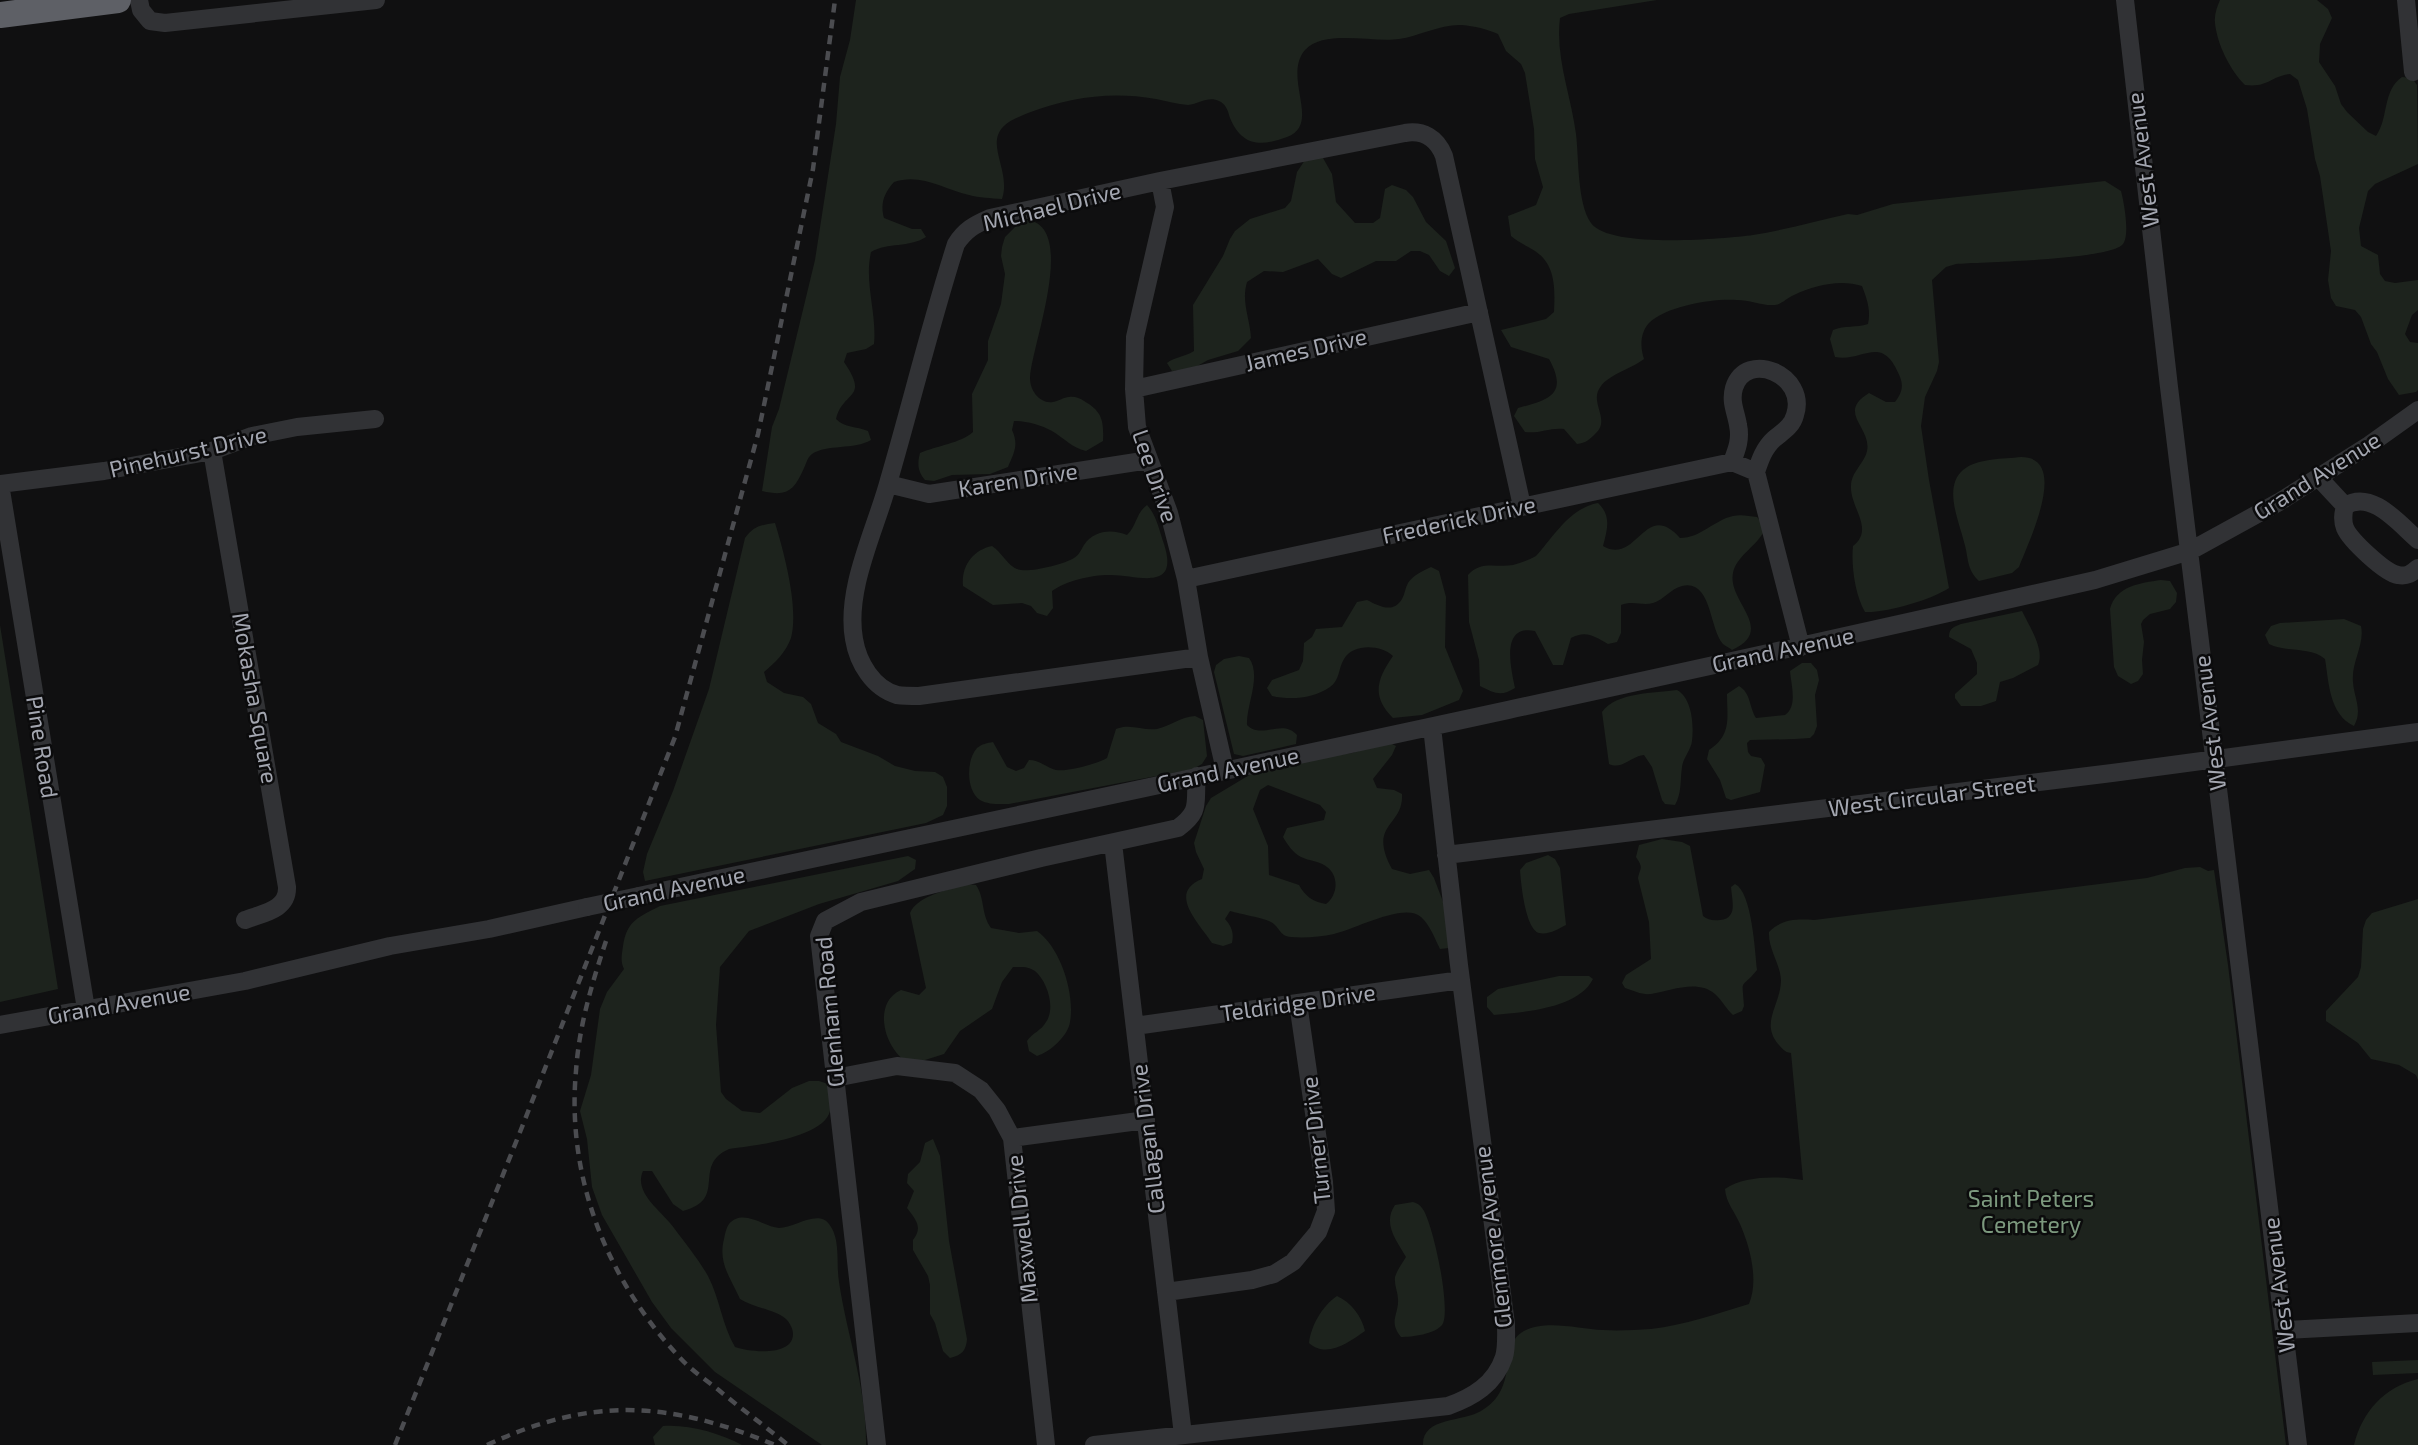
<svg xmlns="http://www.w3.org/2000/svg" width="2418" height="1445" viewBox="0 0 2418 1445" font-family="'Exo 2',sans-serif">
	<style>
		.green { fill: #1d231d; fill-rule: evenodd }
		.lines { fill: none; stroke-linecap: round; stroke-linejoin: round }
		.minor { stroke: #313235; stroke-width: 18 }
		.highway { stroke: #5e6066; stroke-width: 26 }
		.rail { stroke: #4b4c50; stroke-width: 4.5; stroke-dasharray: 9 7; stroke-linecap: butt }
		.minor-bridge { stroke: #313235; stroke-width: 18 }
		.labels { text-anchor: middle; stroke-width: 5; stroke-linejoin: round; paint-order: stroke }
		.street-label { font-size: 23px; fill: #a3a6b0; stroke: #0b0b0c }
		.park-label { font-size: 23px; fill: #7c997e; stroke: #0b0b0c }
	</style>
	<rect width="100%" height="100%" fill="#101011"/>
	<!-- green -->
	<path class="green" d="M856,0H1657L1569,14L1560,18C1555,57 1571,95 1576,134C1579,158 1577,203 1591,223C1609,249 1723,239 1753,235C1785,230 1816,221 1848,214L1857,215L1893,204L2105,181L2121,191C2124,202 2130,235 2123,244C2110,260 1983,262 1956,264L1946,267L1932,280L1939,362L1937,371L1925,397L1921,426L1929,480L1949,588C1931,600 1886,613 1865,612C1855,595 1851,565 1853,546C1875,529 1850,508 1851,486C1851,472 1864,464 1867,451C1872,427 1836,413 1869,393L1886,402H1895C1901,394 1904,387 1900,377C1882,332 1863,363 1835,357L1830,339L1833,330C1845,325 1856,328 1868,324C1871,310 1867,299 1862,286C1841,279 1814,285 1794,295C1787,298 1782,304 1775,305C1762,306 1750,300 1737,300C1714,298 1666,306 1649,323C1640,333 1640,347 1644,359C1631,369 1610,374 1601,386C1588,402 1611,419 1596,433C1589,440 1586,443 1577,444L1564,429C1551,427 1539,434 1525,432L1514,416L1518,408C1548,400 1569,395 1549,359L1511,347L1501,330L1546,319L1554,312C1555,289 1556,265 1535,251C1527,246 1518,242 1511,236L1508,216L1536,205L1543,187L1535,159L1534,129L1525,73L1521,64L1506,51L1498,34C1487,29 1474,26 1462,25C1441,24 1419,36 1399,39C1373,43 1324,29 1305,50C1282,77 1322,124 1287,137C1260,147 1242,146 1230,118C1228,111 1226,104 1219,101C1208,96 1199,104 1188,105C1177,104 1167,101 1156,99C1111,91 1071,97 1028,113C1017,118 1003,122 998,135C992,152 1010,176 1002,199C991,198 979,198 969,195C943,189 921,173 894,182C884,193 880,204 884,218L912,229H921L926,237C909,248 888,242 871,252C864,283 877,313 874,344L866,349L847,353L844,362C870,400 843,390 836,419C845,428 856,426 868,431L871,440C854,450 827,444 812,454C807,458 807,462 804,468C794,491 787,497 762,491L772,427L779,409L815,260L836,124L840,77L850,40Z
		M2220,0H2317L2328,9L2332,18L2320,44L2319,62L2335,86L2341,104L2347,112L2368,132L2376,136C2389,118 2382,91 2402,77L2412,78L2417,85L2418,164L2375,184L2368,191L2359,228L2361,246L2378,255L2380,274L2385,281L2395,283L2418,280V310L2412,315L2405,334L2410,342L2418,343V390L2416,392L2399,395L2388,379L2377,352L2371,344L2361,317L2355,310L2336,306L2331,298L2328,280L2331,251L2320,176L2315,159L2307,109L2298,80L2290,74C2271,76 2268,88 2245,85C2230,70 2217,44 2215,23C2214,15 2217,7 2220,0Z
		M1307,157L1323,158L1332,174L1336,202L1355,223H1373L1380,218L1385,189L1392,185L1406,190L1413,197L1426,222L1446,241L1455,268L1449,276L1440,271L1429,255L1420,251H1411L1396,261H1376L1341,278L1332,274L1318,259L1283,272L1264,271L1247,282C1241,302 1250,318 1251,338L1238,351L1208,360L1192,369L1172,371L1167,363C1174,357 1185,357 1194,351L1193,305L1223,256L1230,239L1235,231L1250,219L1285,208L1291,201L1297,172Z
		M1028,220C1078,228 1031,347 1030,378C1030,391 1040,404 1053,402C1059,401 1064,397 1069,397C1074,396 1080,398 1084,401C1102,411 1104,421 1103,441L1086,451C1072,448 1064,438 1052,431C1041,425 1027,421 1014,421L1012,430C1019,445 1014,453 1008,467L990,474L952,475L934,481L925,480C918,471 917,465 920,453C936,446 961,443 973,432L972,394L988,360V341L1001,304L1005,274L1001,256L1002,247L1005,237L1019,223Z
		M2021,457C2071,457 2027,545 2019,567L2012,573L1979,581C1966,569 1969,558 1964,542C1959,521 1943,487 1963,470C1977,458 2004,459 2021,457Z
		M1598,503C1612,516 1607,530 1603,546C1637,566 1645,498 1680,538C1701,538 1714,520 1733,516C1741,514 1749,516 1757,517L1763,524V533C1755,547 1736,557 1733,573C1727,602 1777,629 1732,650C1730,648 1725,646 1723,644C1709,629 1712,579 1682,586C1670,589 1664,600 1653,603C1642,606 1633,600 1621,605V633L1617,642L1608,644C1594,636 1586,630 1571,638L1563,665H1553L1535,631C1500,624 1511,668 1515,688C1501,697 1494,693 1480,686L1479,660L1469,622L1468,575C1481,560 1496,568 1513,565C1521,563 1529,560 1536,556C1554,536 1570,508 1598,503Z
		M1147,505C1157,516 1159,530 1164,544C1180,594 1135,574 1109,575C1091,575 1066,581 1052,591L1053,608L1047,616L1037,613L1031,606L1022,603L993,605L963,586C961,566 973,550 992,546C1002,552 1009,569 1021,570C1032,572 1065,564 1074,558C1079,555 1081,550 1084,545C1094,530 1112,529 1127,535C1137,525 1136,513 1147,505Z
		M775,523C784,552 799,608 791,638C786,652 775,663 764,672L767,682L784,693L803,697L811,704L818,723L836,734L841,742L878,756L895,766L915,771L935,772L943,777L947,787V806L943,815L926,823L645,881L643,872L647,854L673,791L709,689L745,538C754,526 761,525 775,523Z
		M1431,567L1439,571L1446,597L1445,647L1463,691L1459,700L1422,715L1393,718C1371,696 1377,679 1393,656C1381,645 1354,643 1344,659C1338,669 1340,680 1330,687C1313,699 1290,700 1272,696L1267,688L1272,680L1299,670L1303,661L1304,643L1312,637L1316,629L1342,627L1357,602L1367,600C1379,606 1393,614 1402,599C1405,594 1405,588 1408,583C1413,575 1423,571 1431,567Z
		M2161,580L2170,581L2177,593L2176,602L2170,609L2150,614L2143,620L2141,624L2144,642L2142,660L2143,674L2138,681L2131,684L2118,676L2114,667L2110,609C2116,586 2140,583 2161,580Z
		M2022,611C2029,626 2045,649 2038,665L2013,678L2000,682L1996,701L1981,706H1961L1955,698V694L1977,674V663L1971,649L1949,637C1949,628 1954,627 1961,624Z
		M2344,619L2361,626C2365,645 2351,662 2353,682C2354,698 2363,710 2354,726C2329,714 2329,683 2325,659C2310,646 2287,653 2269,644L2265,635L2271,626L2280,623Z
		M0,625L58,989L0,1002Z
		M1239,656L1249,658C1262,676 1246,705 1247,725C1262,740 1282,718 1297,735L1296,744L1243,756L1234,754L1214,672L1216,665L1224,659Z
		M1802,663H1811L1817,670L1819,680L1815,695L1817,726L1814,734L1810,738L1795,739L1750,740L1747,743L1748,752L1751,756L1761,758L1765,765L1760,792L1731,800L1726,798L1720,780L1707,759L1709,750C1732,735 1727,718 1727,694L1739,686C1751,693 1749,707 1756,718L1785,715C1798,706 1791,685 1790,671Z
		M1677,690C1692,698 1694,725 1692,741C1691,750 1683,758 1682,767C1680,780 1682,793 1675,805L1665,804L1662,800L1652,767L1644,755C1631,756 1623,770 1609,764L1602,712C1616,692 1655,693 1677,690Z
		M1195,716L1203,720L1207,756L1202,764L1193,769L1009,804C999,804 989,805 980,800C966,791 966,760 977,748C982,744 987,743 993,742L1007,767L1016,771L1024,768L1029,760C1040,760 1045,767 1056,770C1067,772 1097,764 1107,758L1116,729C1131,723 1142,731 1157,729C1171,726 1180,717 1195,716Z
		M1388,742L1396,746L1392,755L1373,779L1377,788L1394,790L1402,794C1404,827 1367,823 1392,869L1410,874L1429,870L1434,878L1450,920L1449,948L1440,949C1435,939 1430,925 1421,917C1404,902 1354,930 1334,934C1321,937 1304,938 1291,937C1279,936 1280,927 1271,922C1264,918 1240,914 1230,911L1225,919C1232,927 1234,933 1232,943L1223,946L1212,943C1199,923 1167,893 1202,879L1204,869L1196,852L1194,843L1206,806L1211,798L1251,774L1315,758L1352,753ZM1268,785L1320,805L1326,812L1324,820L1287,828L1283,837C1287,844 1293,853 1301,857C1309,861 1320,861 1327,867C1340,877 1337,896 1326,904C1313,902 1305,896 1299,885L1269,875L1268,846L1253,809L1260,790Z
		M1662,839L1682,842L1690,846L1703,916C1708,920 1713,921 1720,920C1738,918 1732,901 1731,887L1735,884C1752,892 1755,951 1757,970C1740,991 1742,976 1744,1006L1742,1011L1733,1015C1726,1009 1722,1000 1715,994C1697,979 1671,991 1651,994C1642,995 1634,991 1625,988L1622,983L1626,975L1651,959L1649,922L1638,878C1640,867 1644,869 1636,857L1639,845Z
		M1548,855L1555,859L1560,868L1566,925C1558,929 1549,935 1539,933C1525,929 1521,883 1520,870L1526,863Z
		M908,856L916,860L915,869L898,881L819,904L749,931L720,967L716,1025L721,1092L726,1099L742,1111L760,1113L792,1088L809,1081H819L828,1084C829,1092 832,1104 830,1111C824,1138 752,1146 729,1149C691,1166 729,1199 683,1211L673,1204L652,1171H643C633,1193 662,1211 674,1228C685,1243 699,1260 708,1276C720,1299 722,1325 735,1347C749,1352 793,1357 793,1334C793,1329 790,1323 786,1319C774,1309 754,1308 740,1299C730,1277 718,1263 724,1239C725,1234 726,1228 729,1224C743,1208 764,1227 779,1228C794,1228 818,1209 829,1224C841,1239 836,1264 839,1282C847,1336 867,1389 866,1445H822L715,1372L671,1328L652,1302L602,1215L592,1187L587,1139L580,1111L591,1075L600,1009L607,992L624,969C620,961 622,954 623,946C627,920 639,917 660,906Z
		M2200,867L2208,871L2214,870L2228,965L2286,1445H1423C1422,1417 1463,1422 1481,1411C1521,1388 1497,1345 1524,1331C1546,1319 1579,1329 1603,1330C1618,1331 1635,1330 1651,1329C1685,1325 1716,1314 1749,1304C1759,1280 1750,1247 1740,1224C1735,1212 1726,1203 1725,1189C1745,1175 1779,1176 1803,1180L1791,1053C1784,1052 1783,1049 1778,1044C1760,1022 1781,1004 1781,980C1780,963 1768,949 1769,932C1782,919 1796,919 1814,920L2147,878L2185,868Z
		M967,884L976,885C985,898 981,914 991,928L1019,933L1037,931C1061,948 1075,994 1070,1022C1068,1036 1050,1052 1037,1056L1029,1051L1027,1041C1032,1033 1041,1031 1046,1022C1056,1008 1047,981 1035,971C1028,966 1021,967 1013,967L1002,982L992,1009L960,1031L944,1054L925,1060L907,1062C884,1048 872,1003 901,990L919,995L926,988L910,913C918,895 949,890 967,884Z
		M2418,899V1080L2416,1075L2399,1065L2371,1059L2358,1043L2326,1021V1011L2358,977L2361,967L2363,929L2366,920L2372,913Z
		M1559,976H1589L1593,979C1578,1009 1523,1012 1494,1015L1487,1007V997L1498,989Z
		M933,1139L940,1156L949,1241L967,1339C966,1351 962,1355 950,1358L943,1351L935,1323L930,1314V1285L928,1276L913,1250V1240C923,1227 916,1220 907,1208L914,1191L907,1183L908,1174L920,1162L925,1143Z
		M1413,1202C1417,1203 1420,1205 1422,1208C1433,1221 1452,1313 1442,1325C1435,1334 1412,1337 1401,1337C1388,1321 1399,1315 1398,1299C1398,1292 1394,1285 1395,1277C1397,1270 1402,1264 1406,1257C1397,1241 1382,1224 1395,1205Z
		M1337,1296C1351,1302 1362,1317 1365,1331C1349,1342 1327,1359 1309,1343C1311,1326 1322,1306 1337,1296Z
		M2418,1360V1373L2373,1375L2372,1362Z
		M2418,1379V1445H2354C2362,1412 2384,1387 2418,1379Z
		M663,1426C688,1424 720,1433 742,1445H655L653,1437Z"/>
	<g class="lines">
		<!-- minor -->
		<path class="minor" d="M139,0L141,10L150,21L165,23L376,0
			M2125,0L2169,387L2298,1445
			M2406,0L2413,72
			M1160,181L1165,207L1135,337L1134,389L1137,427L1169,513L1186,579L1199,657L1225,770
			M1134,389L1479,312
			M212,451L287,887C288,910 263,913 245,920
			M1732,462C1737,449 1741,439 1738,425C1736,412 1730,402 1734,388C1746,349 1808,375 1795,415C1792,427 1782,432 1774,439C1764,448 1760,460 1756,472
			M2318,477L2345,506
			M0,484L86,1009
			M0,484L104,471L212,451L252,436L297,427L375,419
			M888,484L929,494L1149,460
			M2345,506C2343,514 2342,520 2345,528C2350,540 2385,573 2398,575C2407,577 2412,573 2418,568
			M2345,506C2372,489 2399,524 2418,540
			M1186,579L1732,462L1756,472L1801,647
			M1199,657L919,696C912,696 904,696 897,695C873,688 858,663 854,639C845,588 876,529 889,480C912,401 931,322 956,244C965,230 974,225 990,218L1160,181L1405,133C1423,130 1437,138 1444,156L1522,506
			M1113,843L1183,1435
			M1446,855L2112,773L2418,732
			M639,896C1125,792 1611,690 2095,580L2190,551L2279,502L2369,445L2418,410
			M0,1025L245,981L390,946L489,929L587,907
			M1135,1026L1461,980
			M835,1078L897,1066L955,1073L981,1090L997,1110L1012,1138L1046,1445
			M1012,1138L1146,1120
			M1166,1292L1252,1280L1274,1274L1293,1262L1318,1232L1326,1211L1324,1182L1298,1003
			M2284,1330L2418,1323
			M877,1445L819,936L825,921L861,902L1041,858L1178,828C1202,810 1194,803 1197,776
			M1094,1445L1448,1406C1473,1397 1495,1384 1504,1357C1507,1347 1506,1334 1506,1324L1459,965L1432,727"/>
		<!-- highway -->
		<path class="highway" d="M0,15L118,0"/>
		<!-- rail -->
		<path class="rail" d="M606,941C592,983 579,1026 576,1071C566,1180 609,1284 684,1362C695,1373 709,1382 721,1392C743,1410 766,1427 788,1445
			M395,1445L522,1127L675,737L758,434L813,169L835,0
			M487,1445C592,1396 669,1401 775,1445"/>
		<!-- minor-bridge -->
		<path class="minor-bridge" d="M587,907L639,896"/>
	</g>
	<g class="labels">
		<!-- street labels -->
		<g class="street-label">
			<text transform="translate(2143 160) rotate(-97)" y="8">West Avenue</text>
			<text transform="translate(1052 207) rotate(-14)" y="8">Michael Drive</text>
			<text transform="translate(1306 350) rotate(-13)" y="8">James Drive</text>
			<text transform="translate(188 452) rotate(-13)" y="8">Pinehurst Drive</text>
			<text transform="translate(1155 476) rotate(71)" y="8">Lee Drive</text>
			<text transform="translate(2317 476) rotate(-32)" y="8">Grand Avenue</text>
			<text transform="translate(1018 480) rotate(-9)" y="8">Karen Drive</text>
			<text transform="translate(1459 520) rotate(-12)" y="8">Frederick Drive</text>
			<text transform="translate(1783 650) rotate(-12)" y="8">Grand Avenue</text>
			<text transform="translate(255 698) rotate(80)" y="8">Mokasha Square</text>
			<text transform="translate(2210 723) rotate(-97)" y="8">West Avenue</text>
			<text transform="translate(42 747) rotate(81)" y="8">Pine Road</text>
			<text transform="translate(1228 770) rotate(-12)" y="8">Grand Avenue</text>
			<text transform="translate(1932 796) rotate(-7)" y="8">West Circular Street</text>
			<text transform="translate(674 889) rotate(-12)" y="8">Grand Avenue</text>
			<text transform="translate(1298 1003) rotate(-8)" y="8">Teldridge Drive</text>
			<text transform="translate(119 1004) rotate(-10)" y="8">Grand Avenue</text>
			<text transform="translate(830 1012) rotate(-95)" y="8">Glenham Road</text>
			<text transform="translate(1148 1139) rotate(-97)" y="8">Callagan Drive</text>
			<text transform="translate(1316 1140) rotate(-96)" y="8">Turner Drive</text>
			<text transform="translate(1022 1229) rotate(-96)" y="8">Maxwell Drive</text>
			<text transform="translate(1493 1237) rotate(-97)" y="8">Glenmore Avenue</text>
			<text transform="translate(2279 1285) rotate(-97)" y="8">West Avenue</text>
		</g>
		<!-- park labels -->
		<g class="park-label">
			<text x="2031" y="1207">Saint Peters<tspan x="2031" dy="26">Cemetery</tspan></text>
		</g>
	</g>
</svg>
